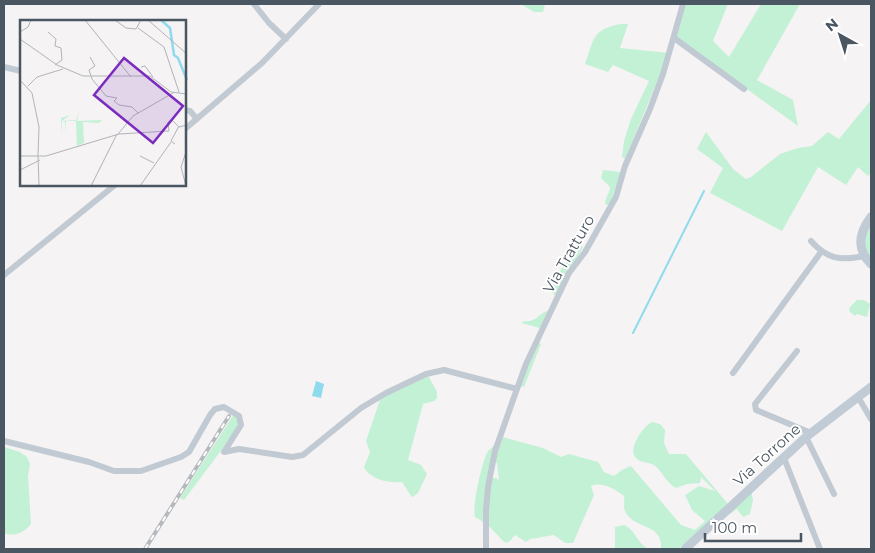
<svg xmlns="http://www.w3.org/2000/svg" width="875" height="553" viewBox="0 0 875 553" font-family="Montserrat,sans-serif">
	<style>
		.green { fill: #c3f1d5; fill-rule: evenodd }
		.water { fill: #90daee }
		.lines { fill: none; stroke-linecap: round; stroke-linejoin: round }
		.stream { stroke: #90daee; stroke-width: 2 }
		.street { stroke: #c1cad2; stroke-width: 6 }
		.secondary { stroke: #c1cbd6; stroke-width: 9 }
		.rail-casing { stroke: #b5b8bd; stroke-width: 4 }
		.rail { stroke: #fff; stroke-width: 2; stroke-dasharray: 5.5; stroke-linecap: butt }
		.labels { text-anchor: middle; stroke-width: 4; stroke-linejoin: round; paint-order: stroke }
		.street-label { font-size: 15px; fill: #4a5661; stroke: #fff }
		.inset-river { fill: none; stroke: #90daee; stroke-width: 2.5 }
		.inset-road { fill: none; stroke: #b1b4b9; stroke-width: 1 }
		.view { fill: #7b2cbf; fill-opacity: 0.15; stroke: #7b2cbf; stroke-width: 2.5 }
		.inset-edge { fill: none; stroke: #4a5661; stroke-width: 2.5 }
	</style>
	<rect width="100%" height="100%" fill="#f5f3f3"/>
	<!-- green -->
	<path class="green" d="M521,4H545L543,12H534Z
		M686,4H728L713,41L729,57L761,4H800L757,80L793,100L798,126L675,37Z
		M621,24H628L620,48L669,53L625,159L622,157L624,141L631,119L649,81L613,65L608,72L585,64C594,39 592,29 621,24Z
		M871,100V172L868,176L858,167L846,185L818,167L782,231L710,193L723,168L697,149L706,132L733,169L746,179L751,177L780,154L798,148L812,146L828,132L839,139Z
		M603,170L621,172L610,204L607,205L605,204C605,198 610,193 610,187L601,178Z
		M871,222V259C859,241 862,240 871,222Z
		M577,244L583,247L555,296L551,290L554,281Z
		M857,300H864L870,304L867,317L857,314L855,316L849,311L850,307Z
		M548,311L540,328L521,323C525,320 529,322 533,320C540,317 541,312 548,311Z
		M539,343L541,344L524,387L520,386L529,362Z
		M428,375L437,392V398L434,401L423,404L408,460L421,465L427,474L418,493L413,497L411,496L402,482C390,483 370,480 364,467L370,452L366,441L381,397Z
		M234,414L241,424L184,500L180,498Z
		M652,422L660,424L665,430L664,443L669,454H686L728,504L678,549H661C663,522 633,530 625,511C623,507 625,501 624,496C615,489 602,481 591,486L594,495L573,543H565L554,535L530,539L526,542L515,535C511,538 511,544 504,542L488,525L475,517C472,506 482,461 488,451C492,447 496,444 501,442L503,437L543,448L561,457L569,454L598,462L604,472L614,476L622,470L631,466L681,525L695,530L705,521L692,510L685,495L699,486L715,491L701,477L700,483L687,484L676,488C666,483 663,472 654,465C649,462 640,463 636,458C627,450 643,426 652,422ZM491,461L497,463L499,480L496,478H488Z
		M4,447L20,452L27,457L30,464L28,476L31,524C24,533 14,537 4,533Z
		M751,490L753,500L750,514L743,517L737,509L720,521Z
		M624,525C636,530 637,544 649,549H615V527Z"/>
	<!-- water -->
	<path class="water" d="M316,381L324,384L321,398L312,396Z"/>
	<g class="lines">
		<!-- stream -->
		<path class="stream" d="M633,333L704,191"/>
		<!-- street -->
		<path class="street" d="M254,4L269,23L286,39
			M674,38L744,89
			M4,67L21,71
			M185,110L190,111L197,119
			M185,129L262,63L319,4
			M811,241C827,259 840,261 864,256
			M4,275L115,185
			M797,351L755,404L756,410L811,433
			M733,373L821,252
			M858,397L871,419
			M806,437L834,494
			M4,441L89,462L114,471H141L181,457L189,452L210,415L215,409L224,407L239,416L241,425L224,452L239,449L292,457L303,455L361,408L386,393L426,374L444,370L517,389
			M784,458L820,549
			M486,549V511L488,487L495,451L513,400L526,364L569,273L585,252L616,197L625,166L650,109L663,74L683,4"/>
		<!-- secondary -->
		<path class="secondary" d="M871,217C859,233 856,249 871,264
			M685,549L806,437L871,387"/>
		<!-- rail casing -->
		<g class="rail-casing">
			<path id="rail" d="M145,549L229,416"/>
		</g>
		<!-- rail -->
		<use href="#rail" class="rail"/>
	</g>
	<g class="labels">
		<!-- street labels -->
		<g class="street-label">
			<text transform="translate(569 254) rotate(-60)" y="5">Via Tratturo</text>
			<text transform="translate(767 455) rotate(-42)" y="5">Via Torrone</text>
		</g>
	</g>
	<!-- overview -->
	<g transform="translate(20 20)">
		<rect width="166" height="166" fill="#f5f3f3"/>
		<path d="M59,92L57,101L82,100L79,103L63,102L64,123L57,126L56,101H46V112L45,102L42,101V115L41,100V98L50,95L42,101L56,100Z" fill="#c3f1d5"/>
		<path class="inset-river" d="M141,0L150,8L154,35L158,38L167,60"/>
		<path class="inset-road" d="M65,0L111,57M95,0L106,8L116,9L121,0M128,0L167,34M118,8L144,27L159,72M0,12L8,7L11,0M28,12L36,19L35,26L41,28L42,40L35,45M0,19L37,45L63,56H130L151,72L167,74M70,37L75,46L69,50L72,59L86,76L97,78L94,81L99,85L112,87L118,93M121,47L125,46L133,57M0,60L12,73L19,107L18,135M8,66L17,57L43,49M98,114L113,96L153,73M155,124L151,121L159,106M18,135L19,166M0,136H26L99,114L149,111L148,102L152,100L159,107L167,105M120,136L134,143M0,150L20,140M71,166L97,114M120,166L151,122M166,166L161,147L167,129"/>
		<path class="view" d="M104,38L163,86L133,123L74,75Z"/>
		<rect width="166" height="166" class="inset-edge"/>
	</g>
	<!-- border -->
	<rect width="875" height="553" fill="none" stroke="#4a5661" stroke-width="10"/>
	<!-- north arrow -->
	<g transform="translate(840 35) rotate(321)" stroke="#ffffff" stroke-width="4" paint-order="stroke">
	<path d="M0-4L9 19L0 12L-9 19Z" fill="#4a5661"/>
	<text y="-8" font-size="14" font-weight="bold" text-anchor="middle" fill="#4a5661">N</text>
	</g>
	<!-- scale -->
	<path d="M705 533v8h96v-8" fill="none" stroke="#4a5661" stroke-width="2.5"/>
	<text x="712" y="533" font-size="15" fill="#4a5661" stroke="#ffffff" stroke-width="4" paint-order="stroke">100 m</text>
</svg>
